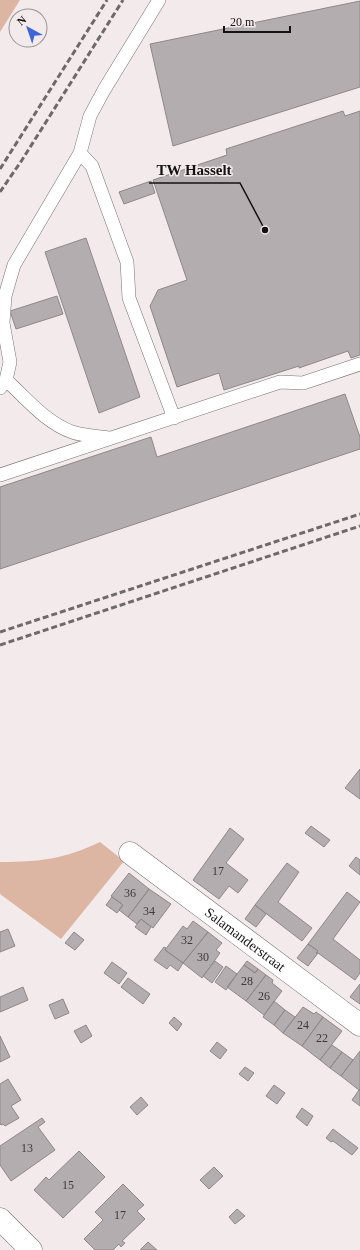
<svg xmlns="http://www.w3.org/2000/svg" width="360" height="1250" viewBox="0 0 360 1250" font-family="'Times New Roman',serif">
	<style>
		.green { fill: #dcb6a2 }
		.building { fill: #b4adb0; stroke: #8f888b }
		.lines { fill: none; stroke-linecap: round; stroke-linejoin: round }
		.service-casing { stroke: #797172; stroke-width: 14 }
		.minor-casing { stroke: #797172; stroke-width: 23 }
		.service { stroke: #fff; stroke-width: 13 }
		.minor { stroke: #fff; stroke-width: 22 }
		.rail { stroke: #6e696a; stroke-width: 3; stroke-dasharray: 6 3; stroke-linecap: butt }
		.labels { text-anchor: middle; stroke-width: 3; stroke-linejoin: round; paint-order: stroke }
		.number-label { font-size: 12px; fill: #3d393a }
		.street-label { font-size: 14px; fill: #151213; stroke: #f3eaec }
		.leader { fill: none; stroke: #151213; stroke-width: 1.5 }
		.callout-dot { fill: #151213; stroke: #f3eaec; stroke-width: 1.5 }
		.callout-label { font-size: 15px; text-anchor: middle; font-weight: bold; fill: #151213; stroke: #f3eaec; stroke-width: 3; stroke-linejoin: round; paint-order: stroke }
	</style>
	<rect width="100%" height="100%" fill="#f3eaec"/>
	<!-- green -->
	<path class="green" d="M0,0H20L0,32Z
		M100,842L124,861L61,939L0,894V862C40,862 64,859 100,842Z"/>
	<!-- building -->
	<path class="building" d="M360,1V87L173,146L150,44Z
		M343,111L345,116L360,111V355L351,358L348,351L299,368V366L224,390L219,373L177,387L150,306L158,290L187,280L153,180L227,155L226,149Z
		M151,181L155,193L124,204L119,192Z
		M86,238L140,397L99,413L45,252Z
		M57,296L63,314L16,329L10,311Z
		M345,394L360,437V449L0,569V487L151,437L157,457Z
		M360,769V799L345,788Z
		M311,826L330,840L324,847L305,833Z
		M230,828L244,839L226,863L248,880L238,893L229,886L219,899L193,880Z
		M356,857L360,860V875L349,866Z
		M287,863L299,872L278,902L312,928L302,941L255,905Z
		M129,873L149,889L128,917L119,910L123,905L111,896Z
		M149,889L171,904L153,928L141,919L137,924L128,917Z
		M347,892L360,902L333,939L360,960V973L355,980L318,953H316L318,951L308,944Z
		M112,897L123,905L117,913L106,905Z
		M255,905L266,914L256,927L245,919Z
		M141,919L151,927L146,935L135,927Z
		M193,921L208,932L183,963L165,950L183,926L187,929Z
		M8,929L15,946L0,952V932Z
		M74,932L84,940L75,950L65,943Z
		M208,932L222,943L216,950L220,953L202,978L183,963Z
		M308,944L318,951L316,953H318L308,966L297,958Z
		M164,947L166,948L165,950L183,963L178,971L170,965L167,969L154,960Z
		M215,961L223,967L212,983L203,976Z
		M247,961L258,969L255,973L244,965Z
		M112,962L127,973L119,984L104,973Z
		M244,965L255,973L258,969L266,975L246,1001L227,987Z
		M226,966L237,974L226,990L215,982Z
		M266,975L273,980L272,983L282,991L264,1015L246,1001Z
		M128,978L150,994L143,1004L121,987Z
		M360,984V1004L350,997Z
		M23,987L28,1000L0,1012V997Z
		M63,999L69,1013L55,1019L49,1005Z
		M274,1001L285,1010L274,1025L263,1017Z
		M303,1007L314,1014L316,1012L323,1017L302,1046L283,1033Z
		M285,1010L295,1017L283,1033L274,1025Z
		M174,1017L182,1024L177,1031L169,1023Z
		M323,1017L342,1031L320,1060L302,1046Z
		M86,1025L92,1036L81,1043L74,1031Z
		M0,1036L10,1057L0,1062Z
		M217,1042L227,1050L220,1059L210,1051Z
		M332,1045L342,1052L330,1068L320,1060Z
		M360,1051V1089L359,1090L341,1076Z
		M342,1052L353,1060L341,1076L330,1068Z
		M245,1067L254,1073L248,1081L239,1074Z
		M8,1079L21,1100L11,1106L19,1118L5,1126L3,1124L1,1125L0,1124V1084Z
		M274,1085L285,1093L277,1104L266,1096Z
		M359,1090H360V1106L352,1100Z
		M141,1097L148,1105L137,1115L130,1107Z
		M302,1108L313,1116L307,1126L296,1117Z
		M42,1118L45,1122L38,1127L55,1150L11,1181L0,1165V1146Z
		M333,1129L358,1148L352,1155L333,1141L331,1142L326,1138Z
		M79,1151L105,1177L63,1218L34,1190L46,1177L49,1180Z
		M214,1167L223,1176L209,1189L200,1180Z
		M123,1184L144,1205L137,1211L145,1219L122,1241L125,1243L121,1247L119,1244L113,1250H95L84,1239L103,1220L95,1212Z
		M237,1209L245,1216L235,1224L229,1217Z
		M148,1242L157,1250H140Z"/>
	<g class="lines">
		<!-- service casing -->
		<g class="service-casing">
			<path id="service" d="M80,153L92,166L127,262L129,298L174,418
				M6,380C27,399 45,422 72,432C84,436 97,436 109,438
				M0,388L6,380L10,362L3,323L5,296L14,265L80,153L90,116L104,90L159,0
				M0,475L280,382L303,383L360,364"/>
		</g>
		<!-- minor casing -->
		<g class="minor-casing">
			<g id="minor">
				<path id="s1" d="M130,853L360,1025"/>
				<path d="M0,1219L31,1250"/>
			</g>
		</g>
		<!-- service -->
		<use href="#service" class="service"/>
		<!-- minor -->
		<use href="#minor" class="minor"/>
		<!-- rail -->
		<path class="rail" d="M0,169L107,0
			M0,192L22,160L123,0
			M0,632L360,514
			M0,645L360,526"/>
	</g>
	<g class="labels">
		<!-- number labels -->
		<g class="number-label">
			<text x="218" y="875">17</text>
			<text x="130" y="897">36</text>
			<text x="149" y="915">34</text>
			<text x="187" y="944">32</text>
			<text x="203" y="961">30</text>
			<text x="247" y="985">28</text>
			<text x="264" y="1000">26</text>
			<text x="303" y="1029">24</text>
			<text x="322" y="1042">22</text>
			<text x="27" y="1152">13</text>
			<text x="68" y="1189">15</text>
			<text x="120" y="1219">17</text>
		</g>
		<!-- street labels -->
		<g class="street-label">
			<text dy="5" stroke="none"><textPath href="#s1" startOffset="144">Salamanderstraat</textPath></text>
		</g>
	</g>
	<!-- callouts -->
	<path class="leader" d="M265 230L240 183H149"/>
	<circle class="callout-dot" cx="265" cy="230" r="4"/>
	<g class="callout-label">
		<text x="194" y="175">TW Hasselt</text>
	</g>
	<!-- north arrow -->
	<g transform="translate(28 28) rotate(320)"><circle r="19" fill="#f3eaec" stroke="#9a9495"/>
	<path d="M0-3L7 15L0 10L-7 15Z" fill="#3e66d8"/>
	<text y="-6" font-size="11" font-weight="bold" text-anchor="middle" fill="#151213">N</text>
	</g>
	<!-- scale -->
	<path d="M224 26v6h66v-6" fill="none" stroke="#151213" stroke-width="2"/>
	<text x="230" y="26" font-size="12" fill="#151213" stroke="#f3eaec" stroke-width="3" paint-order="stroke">20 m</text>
</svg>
